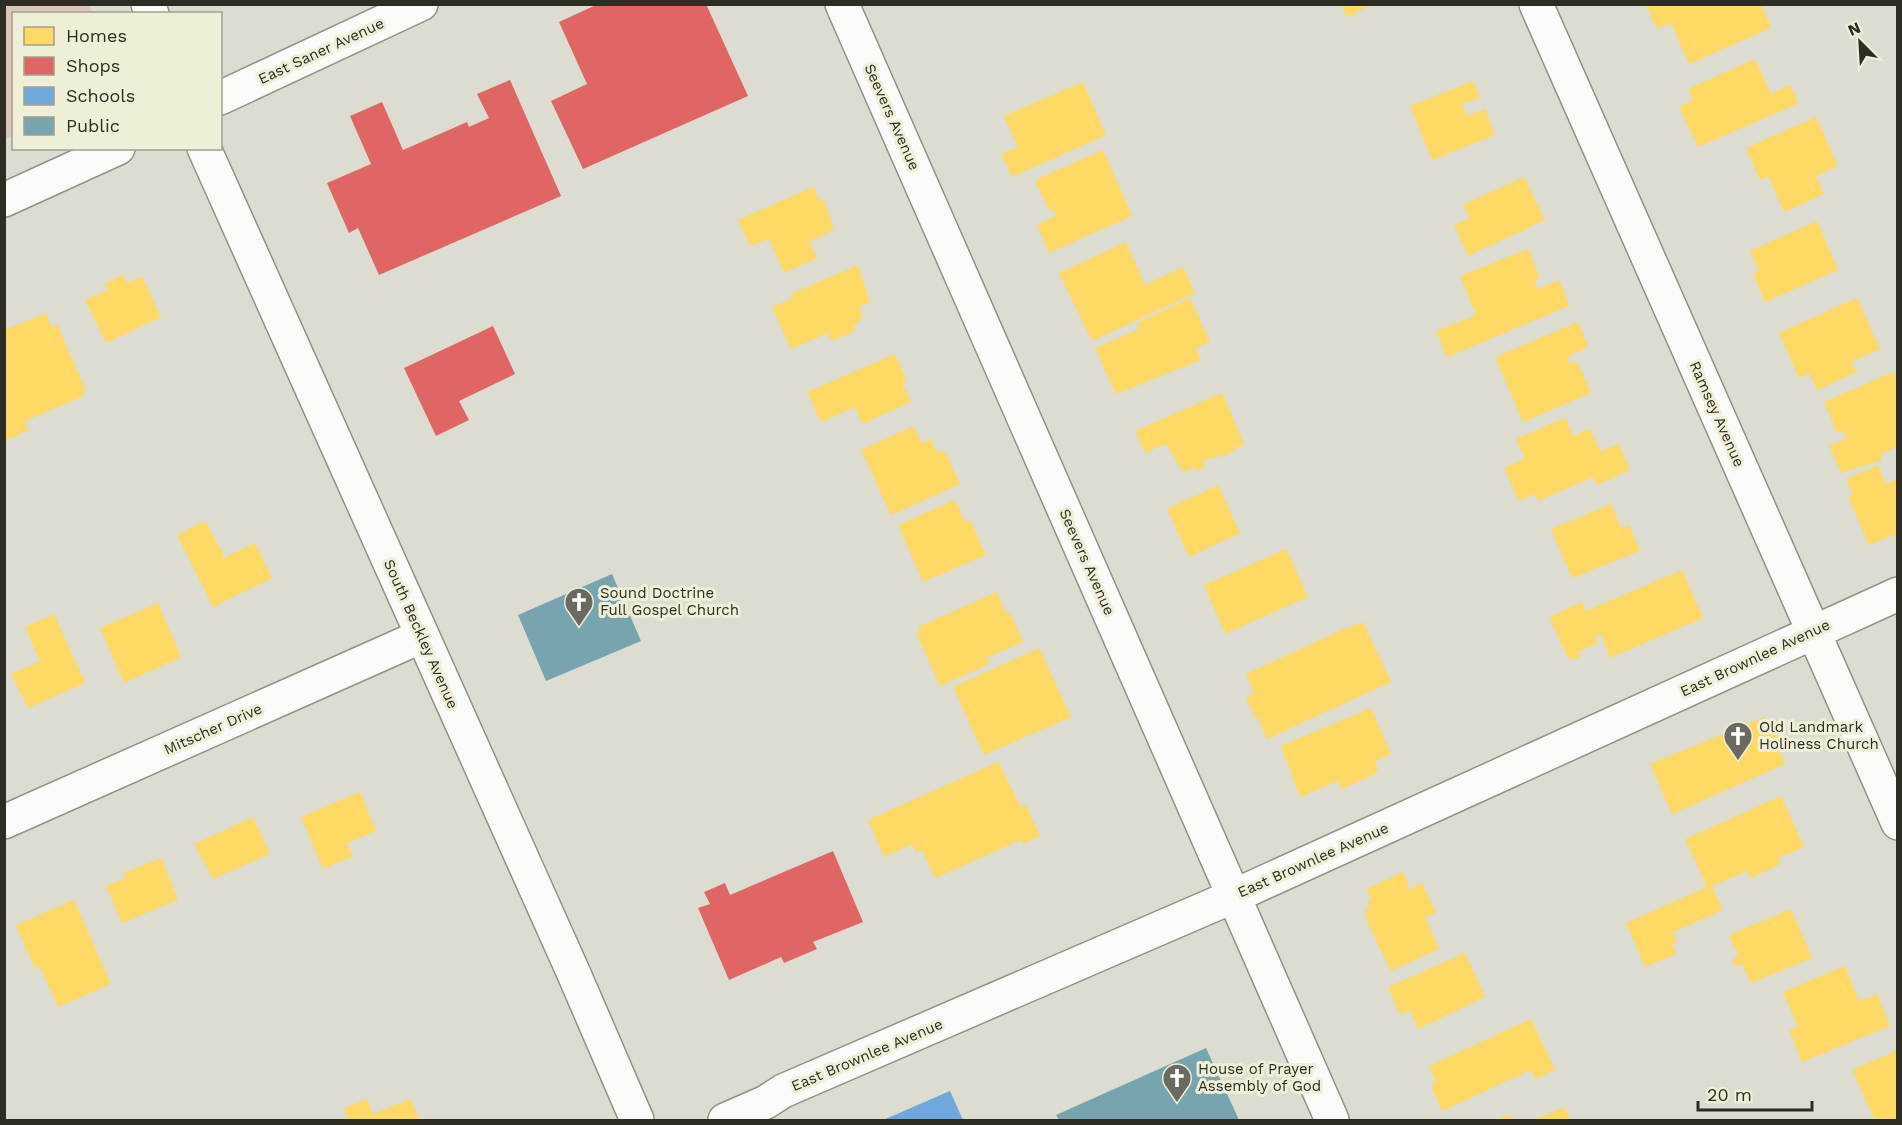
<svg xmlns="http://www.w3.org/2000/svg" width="1902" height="1125" viewBox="0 0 1902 1125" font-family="'Work Sans',sans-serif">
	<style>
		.green { fill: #dcc7b8 }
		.homes { fill: #ffd966 }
		.shops { fill: #e06666 }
		.schools { fill: #6fa8dc }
		.public { fill: #76a5af }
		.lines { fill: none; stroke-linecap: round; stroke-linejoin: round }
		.minor-casing { stroke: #919187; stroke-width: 36 }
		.tertiary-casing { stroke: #919187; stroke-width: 36 }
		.minor { stroke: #fafaf8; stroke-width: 33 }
		.tertiary { stroke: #fafaf8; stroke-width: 33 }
		.labels { text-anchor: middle; stroke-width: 6; stroke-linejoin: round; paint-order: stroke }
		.street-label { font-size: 15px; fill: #2d2d24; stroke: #efeed7 }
		.poi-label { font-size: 15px; fill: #2d2d24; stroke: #efeed7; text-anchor: start }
	</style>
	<rect width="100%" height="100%" fill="#dcdcd0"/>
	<!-- green -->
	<path class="green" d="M4,5H89L93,13L14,14L13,135L5,139Z"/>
	<!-- homes -->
	<path class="homes" d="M1341,4H1374L1347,17Z
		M1645,4H1761L1771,28L1689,64L1671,23L1657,29Z
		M1755,59L1771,94L1790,85L1799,103L1698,147L1679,107L1693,100L1688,89Z
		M1473,81L1480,98L1462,104L1467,116L1485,109L1495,135L1432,160L1410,106Z
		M1083,82L1106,135L1012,177L1001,154L1018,147L1004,116Z
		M1816,117L1838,166L1816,176L1824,194L1784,212L1768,176L1760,180L1746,148Z
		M1103,150L1132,216L1049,253L1037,225L1056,216L1053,209L1049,211L1035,180Z
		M1524,177L1545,220L1468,256L1454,225L1470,218L1463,205Z
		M813,187L820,202L824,200L834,230L809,242L817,258L784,273L769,239L750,246L738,220Z
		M1817,221L1838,270L1765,302L1753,274L1759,271L1750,251Z
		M1126,242L1145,285L1183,267L1195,293L1092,341L1059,273Z
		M1528,249L1540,278L1534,281L1538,289L1559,280L1569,306L1447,357L1436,331L1476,315L1460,276Z
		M858,265L870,302L859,307L863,317L859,319L860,322L853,325L855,331L831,341L828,333L791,349L772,307L793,298L791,294Z
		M123,275L127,283L142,276L161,317L106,343L85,300L108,290L105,283Z
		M1190,298L1210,342L1196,348L1201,360L1116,394L1095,348L1139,329L1137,323Z
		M1857,298L1880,349L1851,362L1857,372L1817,390L1809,373L1799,378L1779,333Z
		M46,313L51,327L57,324L86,391L82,392L84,396L25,421L29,430L4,441V330Z
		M1578,322L1588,347L1567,357L1570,364L1577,361L1591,393L1523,422L1495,357Z
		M895,354L907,381L903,383L911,402L862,424L855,407L821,422L807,392Z
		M1893,372L1898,384V447L1880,455L1882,460L1841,473L1829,446L1847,438L1843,430L1837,433L1824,402Z
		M1222,393L1244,444L1221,458L1220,455L1202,462L1205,468L1197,471L1195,467L1183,472L1166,444L1145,453L1135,431Z
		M1565,418L1573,436L1590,429L1600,451L1619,444L1630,470L1597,485L1593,477L1538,501L1535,494L1519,501L1504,468L1525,458L1516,439Z
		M913,426L922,443L931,439L937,453L944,450L960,484L891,515L861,450Z
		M1878,465L1886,484L1898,479V533L1869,545L1848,497L1853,495L1846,479Z
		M1218,485L1240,533L1189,557L1167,509Z
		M955,500L965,522L970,520L986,555L923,582L898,525Z
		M1611,504L1621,528L1629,525L1640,551L1572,578L1551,529Z
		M205,521L224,555L222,559L255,543L272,578L213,607L177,535Z
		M1286,549L1308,597L1225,634L1204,585Z
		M1682,570L1703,618L1610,658L1601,634L1595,637L1598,643L1578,652L1580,657L1572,660L1567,656L1549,617L1582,602L1586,611Z
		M997,592L1006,613L1011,614L1023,642L986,658L989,664L940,686L916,633L920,631L918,627Z
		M158,603L181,657L124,683L100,628Z
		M54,614L85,683L28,708L11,674L40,661L25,627Z
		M1363,622L1391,682L1267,739L1259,721L1263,717L1256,720L1246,698L1254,693L1246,674L1344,629Z
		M1039,648L1071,717L984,755L953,687Z
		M1371,708L1391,754L1375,761L1378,769L1375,774L1342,789L1338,781L1300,797L1281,746Z
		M1765,717L1771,729L1780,725L1787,742L1777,746L1785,764L1672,814L1650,764Z
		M998,762L1021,807L1026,805L1040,836L1023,844L1021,840L935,878L922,850L916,852L912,844L884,857L868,820Z
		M360,792L376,831L347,843L353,856L323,869L301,817Z
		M1781,796L1804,847L1778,858L1781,864L1750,878L1747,871L1712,886L1723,910L1673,932L1677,942L1672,944L1676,954L1645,967L1626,923L1707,887L1685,839Z
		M253,817L270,854L213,879L194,844Z
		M161,858L178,900L122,923L106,886L126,878L123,873Z
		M1403,872L1409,885L1406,886L1408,890L1422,883L1436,913L1425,917L1439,949L1391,971L1365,918L1367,917L1365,910L1370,908L1367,902L1372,900L1366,889Z
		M74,900L111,984L58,1007L40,967L35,969L16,925Z
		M1791,909L1812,958L1751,983L1742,964L1736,967L1732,959L1739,956L1729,935Z
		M1465,953L1485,997L1418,1029L1410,1010L1400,1015L1388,987Z
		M1845,966L1859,1001L1877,994L1890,1026L1802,1062L1789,1030L1798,1027L1783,992Z
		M1531,1019L1555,1070L1535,1079L1531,1070L1442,1111L1431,1086L1436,1083L1429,1066Z
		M1898,1050V1118L1893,1120H1875L1852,1070Z
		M367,1099L373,1114L410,1099L420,1120H340L348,1117L344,1108Z
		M1565,1107L1570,1120H1533Z
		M1509,1114L1512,1120H1494Z"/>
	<!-- shops -->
	<path class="shops" d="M598,4H706L748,96L583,169L551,101L587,84L559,22Z
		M510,80L561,196L379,275L358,228L349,233L327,183L371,164L350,116L382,102L403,150L467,122L469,127L489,118L477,94Z
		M493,326L515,374L459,401L469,420L436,436L404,368Z
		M833,851L863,922L813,942L817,949L784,963L781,957L729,980L698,908L710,904L704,892L725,883L730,895Z"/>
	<!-- schools -->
	<path class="schools" d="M950,1091L963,1120H883Z"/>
	<!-- public -->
	<path class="public" d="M612,574L641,641L546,681L518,615Z
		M1206,1048L1239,1120H1059L1056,1115Z"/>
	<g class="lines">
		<!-- minor casing -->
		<g class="minor-casing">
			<path id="minor" d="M842,4L1332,1120
				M1536,4L1898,823
				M4,822L422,636
				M725,1120L766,1102L783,1091L1234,896L1898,594"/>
		</g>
		<!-- tertiary casing -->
		<g class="tertiary-casing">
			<path id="tertiary" d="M148,4L152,14
				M220,98L421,4
				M204,148L574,974L637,1120
				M4,200L118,148"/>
		</g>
		<!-- minor -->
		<use href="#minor" class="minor"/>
		<!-- tertiary -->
		<use href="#tertiary" class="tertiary"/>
	</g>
	<!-- icons -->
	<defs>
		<g id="church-pin" transform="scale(1.5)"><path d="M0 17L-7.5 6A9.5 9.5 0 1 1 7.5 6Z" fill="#6a6a60" stroke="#efeed7"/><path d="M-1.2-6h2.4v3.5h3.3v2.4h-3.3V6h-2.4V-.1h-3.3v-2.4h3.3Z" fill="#fff"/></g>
	</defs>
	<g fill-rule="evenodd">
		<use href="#church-pin" x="579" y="602"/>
		<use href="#church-pin" x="1738" y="736"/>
		<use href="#church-pin" x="1177" y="1078"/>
	</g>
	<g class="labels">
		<!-- street labels -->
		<g class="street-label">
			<text transform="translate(321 51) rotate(-25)" y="5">East Saner Avenue</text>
			<text transform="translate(892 117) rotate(66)" y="5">Seevers Avenue</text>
			<text transform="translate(1717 414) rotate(66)" y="5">Ramsey Avenue</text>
			<text transform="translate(1087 562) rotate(66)" y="5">Seevers Avenue</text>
			<text transform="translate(421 634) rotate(66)" y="5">South Beckley Avenue</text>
			<text transform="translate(1755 658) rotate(-25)" y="5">East Brownlee Avenue</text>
			<text transform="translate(213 729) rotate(-24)" y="5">Mitscher Drive</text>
			<text transform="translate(1313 860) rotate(-24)" y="5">East Brownlee Avenue</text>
			<text transform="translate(867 1055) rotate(-23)" y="5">East Brownlee Avenue</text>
		</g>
		<!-- poi labels -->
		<g class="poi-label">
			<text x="600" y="598">Sound Doctrine<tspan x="600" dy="17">Full Gospel Church</tspan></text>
			<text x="1759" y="732">Old Landmark<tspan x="1759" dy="17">Holiness Church</tspan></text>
			<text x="1198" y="1074">House of Prayer<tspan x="1198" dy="17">Assembly of God</tspan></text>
		</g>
	</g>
	<!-- border -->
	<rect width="1902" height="1125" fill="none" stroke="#2d2d24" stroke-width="12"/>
	<!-- legend -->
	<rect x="12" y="12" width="210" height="138" fill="#efeed7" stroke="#a1a18f" stroke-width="1.5"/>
	<rect x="24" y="27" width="30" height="18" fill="#ffd966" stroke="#a1a18f" stroke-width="1.5"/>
	<text x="66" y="42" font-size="18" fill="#2d2d24">Homes</text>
	<rect x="24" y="57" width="30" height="18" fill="#e06666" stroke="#a1a18f" stroke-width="1.5"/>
	<text x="66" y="72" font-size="18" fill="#2d2d24">Shops</text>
	<rect x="24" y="87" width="30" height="18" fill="#6fa8dc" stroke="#a1a18f" stroke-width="1.5"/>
	<text x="66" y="102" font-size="18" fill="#2d2d24">Schools</text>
	<rect x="24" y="117" width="30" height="18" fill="#76a5af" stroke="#a1a18f" stroke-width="1.5"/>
	<text x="66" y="132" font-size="18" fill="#2d2d24">Public</text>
	<!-- north arrow -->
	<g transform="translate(1860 42) rotate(336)" stroke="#efeed7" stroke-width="4.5" paint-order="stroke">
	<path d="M0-4.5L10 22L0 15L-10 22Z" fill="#2d2d24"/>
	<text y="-9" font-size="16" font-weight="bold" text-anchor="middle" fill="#2d2d24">N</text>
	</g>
	<!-- scale -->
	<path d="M1698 1101v9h114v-9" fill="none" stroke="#2d2d24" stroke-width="3"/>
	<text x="1707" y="1101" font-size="18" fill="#2d2d24" stroke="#efeed7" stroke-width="4.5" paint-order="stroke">20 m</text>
</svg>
